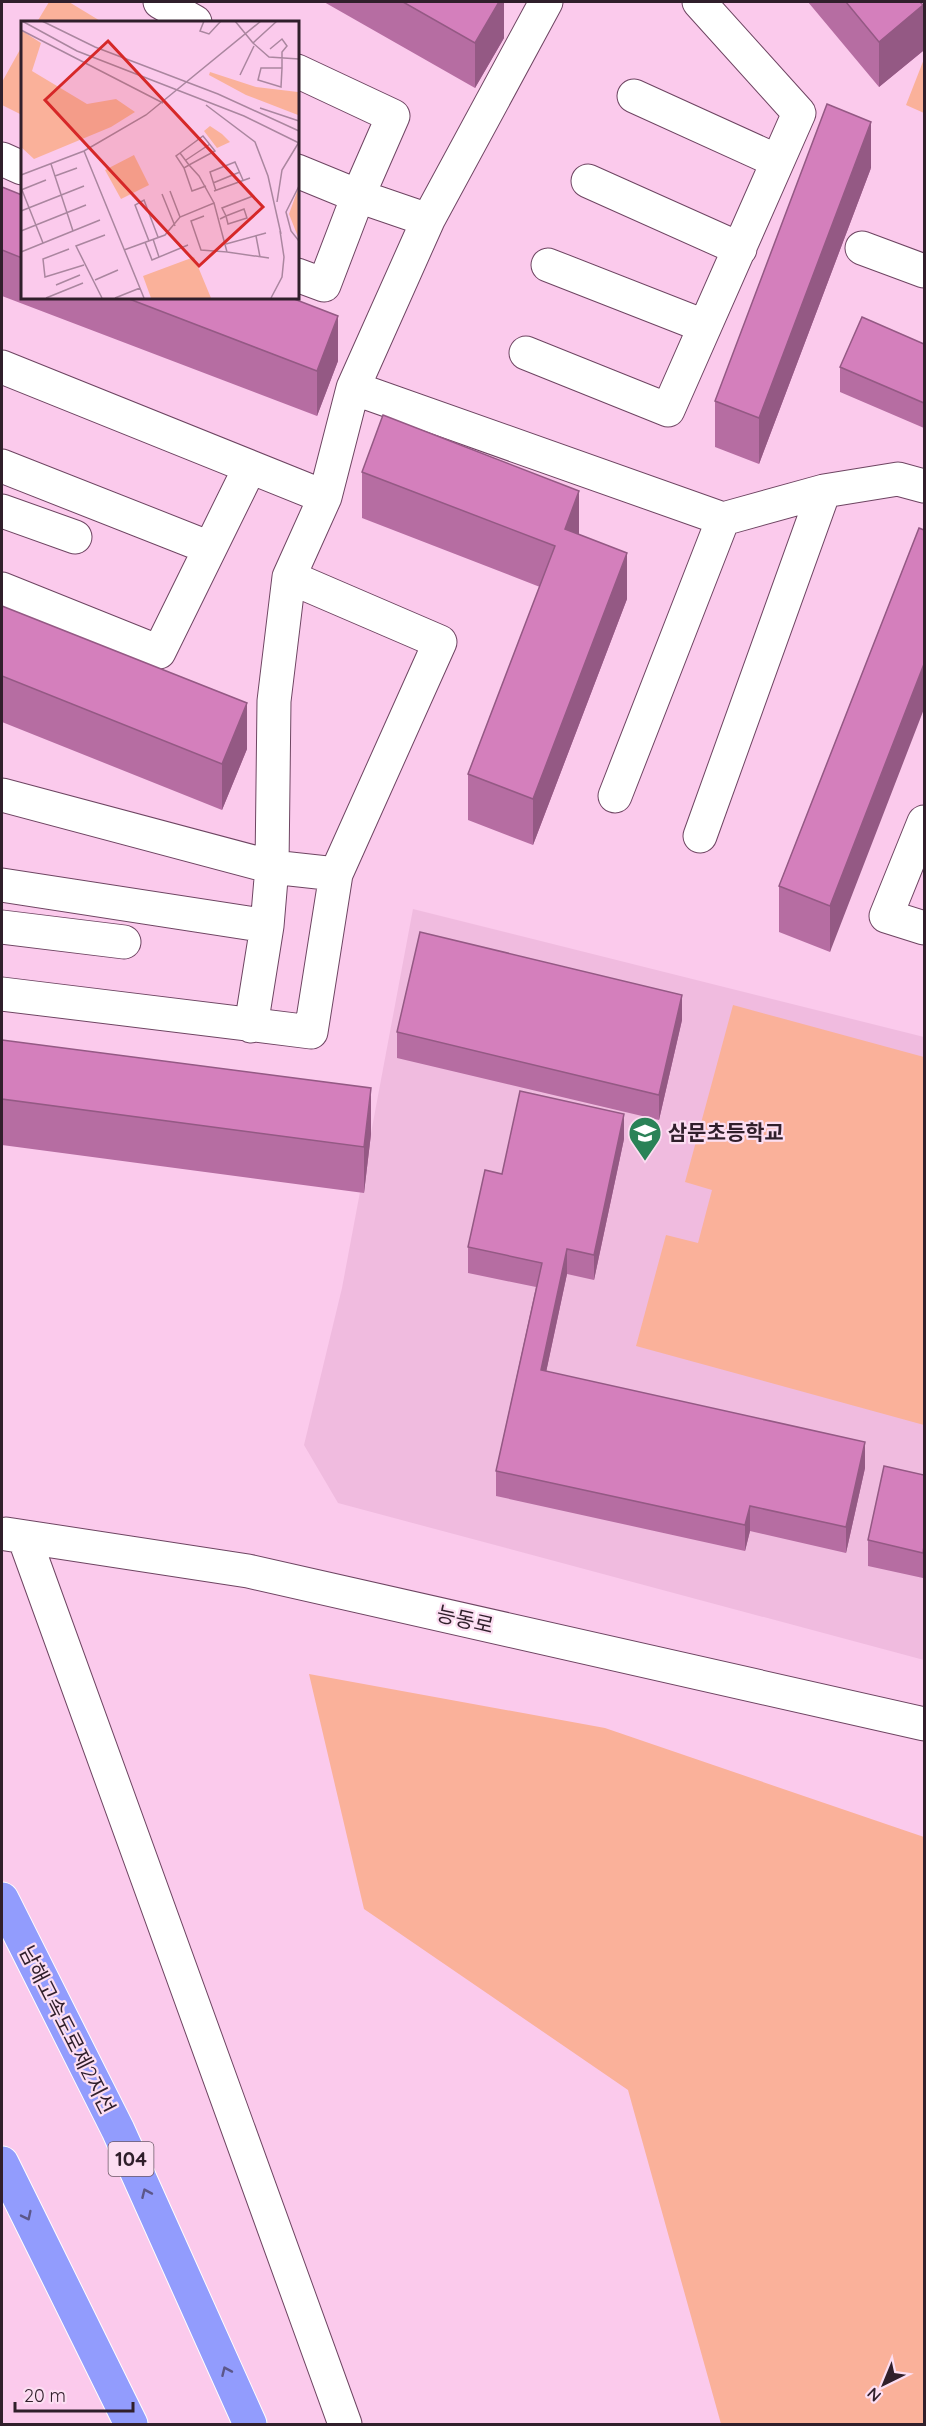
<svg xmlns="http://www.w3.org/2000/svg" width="926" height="2426" viewBox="0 0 926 2426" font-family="Quicksand,'Noto Sans KR',sans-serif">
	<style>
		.built { fill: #f0bbdf }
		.green { fill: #fab19a }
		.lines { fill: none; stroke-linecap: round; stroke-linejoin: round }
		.minor-casing { stroke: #6e4562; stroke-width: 35 }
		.highway-casing { stroke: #fff; stroke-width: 35 }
		.minor { stroke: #fff; stroke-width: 33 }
		.highway { stroke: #929cfd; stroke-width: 33 }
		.wall { fill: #b66da2 }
		.shaded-wall { fill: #945984 }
		.building { fill: #d47fbc; stroke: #945984; stroke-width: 1.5 }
		.oneway { stroke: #5c578a }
		.labels { text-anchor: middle; stroke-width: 4.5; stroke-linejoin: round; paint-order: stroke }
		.shield { fill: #fcdef2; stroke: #6d5867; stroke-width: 1.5 }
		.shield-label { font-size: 20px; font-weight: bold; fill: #301f2b }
		.poi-label { font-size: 21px; font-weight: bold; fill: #301f2b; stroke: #fcdef2; text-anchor: start }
		.street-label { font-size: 21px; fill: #301f2b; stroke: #fcdef2 }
		.inset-road { fill: none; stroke: #aa869f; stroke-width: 1.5 }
		.view { fill: #d62828; fill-opacity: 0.15; stroke: #d62828; stroke-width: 3 }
		.inset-edge { fill: none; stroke: #301f2b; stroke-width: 3 }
	</style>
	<rect width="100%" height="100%" fill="#fbcaec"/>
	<!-- built -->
	<path class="built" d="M413,909L924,1037V1660L338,1503L304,1445L342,1288Z"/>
	<!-- green -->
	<path class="green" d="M49,2H69L102,22H37Z
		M22,46V115L2,105V82Z
		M924,59V113L906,105Z
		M733,1005L924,1057V1425L636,1346L666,1235L698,1243L712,1190L685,1182Z
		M309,1674L605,1728L924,1837V2424H721L628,2090L364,1909Z"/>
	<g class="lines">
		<!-- minor casing -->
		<g class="minor-casing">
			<path id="minor" d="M160,2L195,22
				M546,2L428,220L353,388L723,519L824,491L898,479L924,486
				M297,71L393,116L358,196L324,285L297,275
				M634,96L777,161
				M2,159L22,168
				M297,171L358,196L428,220
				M588,181L740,249
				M862,248L924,271
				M548,265L704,326
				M526,353L668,410L799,113L699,2
				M2,367L325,497
				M2,466L210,548
				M2,511L75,537
				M289,577L440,642L336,874
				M2,589L159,652L250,467
				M2,795L272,867L336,874L311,1032L2,994
				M615,796L723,519
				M924,822L886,916L924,928
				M700,836L824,491
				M2,885L267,926
				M2,927L124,942
				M251,1026L267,926L272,867L274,701L289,577L325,497L353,388
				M6,1534L248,1571L924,1724
				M24,1537L345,2424"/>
		</g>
		<!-- highway casing -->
		<g class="highway-casing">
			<path id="highway" d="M2,1899L118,2130L250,2424
				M2,2163L131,2424"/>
		</g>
		<!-- minor -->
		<use href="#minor" class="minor"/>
		<!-- highway -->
		<use href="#highway" class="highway"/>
	</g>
	<!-- wall -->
	<path class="wall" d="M324,2H504V38L475,88Z
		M808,2H920L923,51L879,87Z
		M871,168L759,464L715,447V401Z
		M2,187L22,195V297H289L338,361L317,416L2,296Z
		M924,344V428L840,392V367Z
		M362,472L579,534L627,599L533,845L468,820V774L540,587L362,518Z
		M919,528L830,952L779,932V886Z
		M2,606L247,749L222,810L2,722Z
		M682,1020L659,1120L397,1058V1032Z
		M2,1040L371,1134L364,1193L2,1145Z
		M624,1139L594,1280L567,1274L546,1372L865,1468L846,1553L750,1531L745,1551L496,1496V1471L536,1287L468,1273V1247L502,1174Z
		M924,1475L923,1578L868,1566V1540Z"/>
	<!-- shaded-wall -->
	<path class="shaded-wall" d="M499,2H504V38L475,88V43Z
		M923,5V51L879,87V42Z
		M871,122V168L759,464V418Z
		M338,316V361L317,416V371Z
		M579,491V537L565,529Z
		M627,553V599L533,845V799Z
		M924,664V709L830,952V906Z
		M247,703V749L222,810V764Z
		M682,995V1020L659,1120V1095Z
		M371,1088V1134L364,1193V1147Z
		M624,1114V1139L594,1280V1255Z
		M567,1249V1274L541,1396V1370Z
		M865,1442V1468L846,1553V1527Z
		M750,1506V1531L745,1551V1525Z
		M924,1546V1572L923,1578V1553Z"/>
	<!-- building -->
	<path class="building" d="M403,2H499L475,43Z
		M846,2H920L923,5L879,42Z
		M827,104L871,122L759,418L715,401Z
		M2,187L22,195V258L2,250Z
		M124,297H289L338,316L317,371Z
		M862,317L924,344V403L840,367Z
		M383,415L579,491L565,529L627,553L533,799L468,774L555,546L362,472Z
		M919,528L924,530V664L830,906L779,886Z
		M2,606L247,703L222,764L2,676Z
		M420,932L682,995L659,1095L397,1032Z
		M2,1040L371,1088L364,1147L2,1099Z
		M520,1091L624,1114L594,1255L567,1249L541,1370L865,1442L846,1527L750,1506L745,1525L496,1471L542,1263L468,1247L485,1170L502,1174Z
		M884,1466L924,1475V1546L923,1553L868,1540Z"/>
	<!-- one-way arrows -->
	<defs><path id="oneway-chevron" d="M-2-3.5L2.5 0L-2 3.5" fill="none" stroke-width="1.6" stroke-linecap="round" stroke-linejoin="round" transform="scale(1.5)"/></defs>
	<g class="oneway">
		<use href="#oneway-chevron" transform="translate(146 2193) rotate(-114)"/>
		<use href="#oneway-chevron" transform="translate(27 2216) rotate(64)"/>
		<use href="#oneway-chevron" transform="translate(226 2371) rotate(-114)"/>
	</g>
	<!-- icons -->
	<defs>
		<g id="school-pin" transform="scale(1.725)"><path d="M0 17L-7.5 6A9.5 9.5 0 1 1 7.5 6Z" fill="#2a8257" stroke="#fcdef2"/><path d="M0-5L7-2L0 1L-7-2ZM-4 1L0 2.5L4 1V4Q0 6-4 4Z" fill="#fff"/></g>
	</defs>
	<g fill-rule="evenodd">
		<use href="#school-pin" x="645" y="1133"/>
	</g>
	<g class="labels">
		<!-- shield labels -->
		<rect class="shield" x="108.5" y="2142" width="45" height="34" rx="4.5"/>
		<g class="shield-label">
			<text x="131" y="2166">104</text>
		</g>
		<!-- poi labels -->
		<g class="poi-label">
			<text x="668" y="1140">삼문초등학교</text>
		</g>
		<!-- street labels -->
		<g class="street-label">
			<text transform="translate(465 1620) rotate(13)" y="7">능동로</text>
			<text transform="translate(67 2030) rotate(63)" y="7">남해고속도로제2지선</text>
		</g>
	</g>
	<!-- overview -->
	<g transform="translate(21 21)">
		<rect width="278" height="278" fill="#fbcaec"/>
		<path d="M0,9L20,22L11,50L66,83L95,78L114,91L90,106L13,138L0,126ZM189,51L235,66L277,71V94L225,74L188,54ZM189,105L201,113L209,121L196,127L183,110ZM113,134L128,164L100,178L84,149ZM277,168V216L268,193ZM173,236L190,277H130L122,255Z" fill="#fab19a"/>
		<path class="inset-road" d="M1,0L56,30L223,95L278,122M21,0L74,26L197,73L278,110M183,0L179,10L188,13L200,0M214,0L232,22M256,0L232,22L248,36L278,38M0,9L142,82M249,28L261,18L266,25L261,31V47H240L237,59L260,66L261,47M219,54L233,25M185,84L234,121L247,155L260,213M239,87L278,100M63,130L123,277M159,132L168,144L194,130L182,115L159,132L155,135L163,147L168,144L178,155L193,182M165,139L189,123M30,143L52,210M163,147L171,170L185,165M0,154L63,130L125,94L240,0M34,155L56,147M192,162L219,151M278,165L265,191L270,210L278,220M0,169L25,159M1,169L22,222M149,170L159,196M193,170L229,157M195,170L189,151L214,141L222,159M141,173L154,205M256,181L261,149L278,121M0,190L63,165M199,198L205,195L223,188L226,197L207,203L205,195L201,187L232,175M0,210L65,184M235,215L239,236M132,218L138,236M128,220L114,184L123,179L137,216M124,221L131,239L167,224M205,223L245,212M48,228L22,238L24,256L63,244M103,229L144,214L159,196L193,182L206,231L180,229L170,200L183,195M0,231L79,199M206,231L248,237M74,259L97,249M35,264L59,254M25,277L62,262M81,277L55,225L84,214M94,277L119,267M250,277L261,256L263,236L259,210"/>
		<path class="view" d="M87,20L242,186L178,245L24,79Z"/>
		<rect width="278" height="278" class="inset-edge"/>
	</g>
	<!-- border -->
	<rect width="926" height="2426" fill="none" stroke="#301f2b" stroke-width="6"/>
	<!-- north arrow -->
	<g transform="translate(884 2384) rotate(223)" stroke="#fcdef2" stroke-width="4.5" paint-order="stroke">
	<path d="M0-4.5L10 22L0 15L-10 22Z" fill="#301f2b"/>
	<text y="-9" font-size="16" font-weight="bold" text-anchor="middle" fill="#301f2b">N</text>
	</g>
	<!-- scale -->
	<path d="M15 2402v9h118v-9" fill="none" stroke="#301f2b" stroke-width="3"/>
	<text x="24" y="2402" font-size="18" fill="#301f2b" stroke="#fcdef2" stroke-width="4.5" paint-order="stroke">20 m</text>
</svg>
